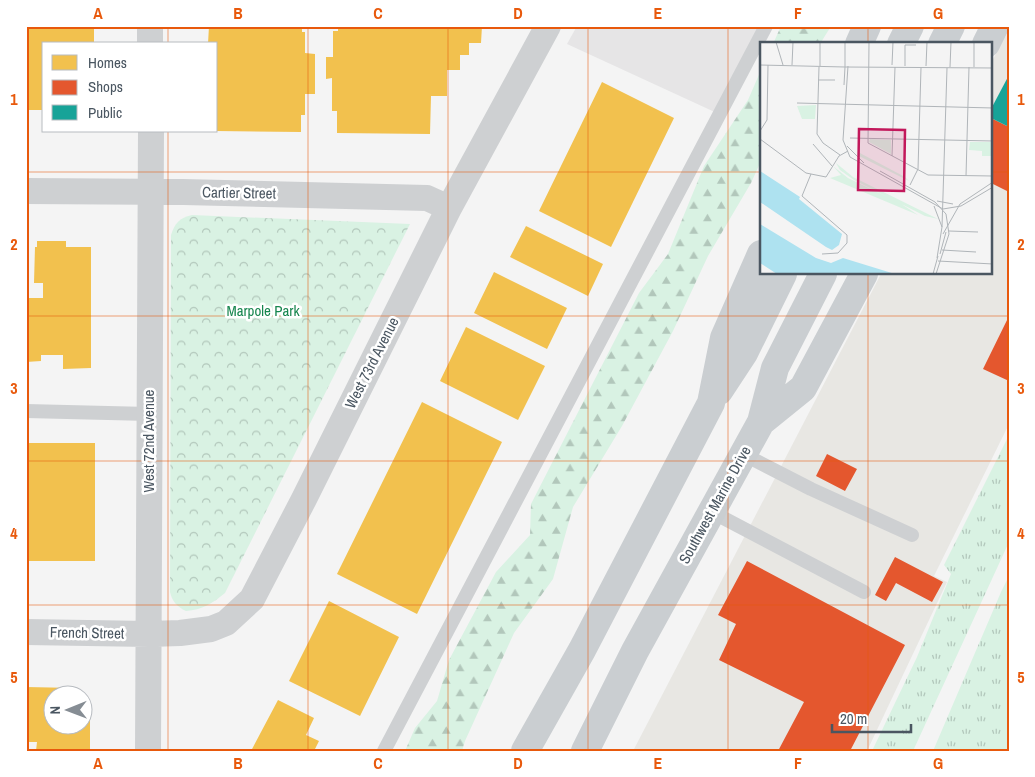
<svg xmlns="http://www.w3.org/2000/svg" width="1035" height="777" viewBox="0 0 1035 777" font-family="'Archivo Narrow',sans-serif">
	<style>
		.commercial { fill: #e8e7e3 }
		.education { fill: #e6e5e6 }
		.grass { fill: url(#grass-tufts) }
		.forest { fill: url(#forest-firs) }
		.park { fill: url(#park-crowns) }
		.homes { fill: #f2c14e }
		.shops { fill: #e4572e }
		.public { fill: #17a398 }
		.lines { fill: none; stroke-linecap: round; stroke-linejoin: round }
		.lane { stroke: #ced0d2; stroke-width: 14 }
		.street { stroke: #ced0d2; stroke-width: 26 }
		.primary { stroke: #caced1; stroke-width: 28 }
		.grid { fill: none; stroke: #e8590c; stroke-width: 1; stroke-opacity: 0.55 }
		.labels { text-anchor: middle; stroke-width: 5; stroke-linejoin: round; paint-order: stroke }
		.street-label { font-size: 15px; fill: #4a5661; stroke: #fff }
		.park-label { font-size: 15px; fill: #17864f; stroke: #fff }
		.inset-road { fill: none; stroke: #b0b5b9; stroke-width: 1 }
		.view { fill: #c2185b; fill-opacity: 0.15; stroke: #c2185b; stroke-width: 2.5 }
		.inset-edge { fill: none; stroke: #4a5661; stroke-width: 2.5 }
		.neatline { fill: none; stroke: #e8590c; stroke-width: 2 }
		.grid-label { font-size: 16px; text-anchor: middle; font-weight: bold; fill: #e8590c }
	</style>
	<defs>
		<pattern id="grass-tufts" width="24" height="20" patternUnits="userSpaceOnUse" patternTransform="scale(1.25)"><rect width="24" height="20" fill="#d9f2e3"/><path d="M3 7l-1-3M5 7V3M7 7l1-3M15 17l-1-3M17 17v-4M19 17l1-3" fill="none" stroke="#b2c7bb"/></pattern>
		<pattern id="forest-firs" width="22" height="20" patternUnits="userSpaceOnUse" patternTransform="scale(1.25)"><rect width="22" height="20" fill="#d9f2e3"/><path d="M5 1l3.5 6h-7zM16 11l3.5 6h-7z" fill="#b2c7bb"/></pattern>
		<pattern id="park-crowns" width="20" height="18" patternUnits="userSpaceOnUse" patternTransform="scale(1.25)"><rect width="20" height="18" fill="#d9f2e3"/><path d="M2 6a3 3 0 1 1 6 0M12 15a3 3 0 1 1 6 0" fill="none" stroke="#b2c7bb"/></pattern>
	</defs>
	<rect width="100%" height="100%" fill="#f4f4f4"/>
	<!-- commercial -->
	<path class="commercial" d="M1009,30V424L934,576L947,582L867,751H633L881,274H991V63Z"/>
	<!-- education -->
	<path class="education" d="M577,26H761L719,114L567,44Z"/>
	<!-- grass -->
	<path class="grass" d="M1009,435V542L913,751H872L917,657L951,574L944,565Z
		M1009,576V751H933L1001,592Z"/>
	<!-- forest -->
	<path class="forest" d="M781,26H831L820,44H773Z
		M761,70V161L751,183L708,256L673,331L622,426L573,507L553,579L514,633L465,741L462,751H405L415,728L437,701L449,660L496,572L530,535L531,504L639,293L668,254L704,166L748,100Z"/>
	<!-- park -->
	<path class="park" d="M192,215L410,224L225,593C213,603 202,610 186,611C177,607 172,601 170,592L171,235C175,223 179,218 192,215Z"/>
	<!-- homes -->
	<path class="homes" d="M42,26H94V44H44V110H26V28Z
		M209,26H302V32H305V53L315,54V94H305V115H301V132L216,131V44H208Z
		M338,26H482L481,43H469V55H460V70H447V96H431L430,134L337,133V111H332V78L326,79V57H333V31H338Z
		M602,82L674,118L611,247L539,211Z
		M526,226L603,264L588,296L510,257Z
		M37,241H66V247H91V368L63,369V355H41V361L26,362V298H43V283H34L35,247H37Z
		M494,272L567,308L547,349L474,313Z
		M466,327L545,366L518,420L440,381Z
		M422,402L502,442L417,614L337,574Z
		M26,443H95V561H26Z
		M329,601L399,637L360,716L289,681Z
		M26,687L75,688L82,694H52V724H82V695L90,702V751H36L37,742H26Z
		M278,700L314,718L306,735L319,741L314,751H251Z"/>
	<!-- shops -->
	<path class="shops" d="M991,118L1009,127V192L991,183Z
		M1009,316V381L983,369Z
		M827,454L857,469L845,491L816,476Z
		M895,557L943,582L932,602L896,583L886,601L875,595Z
		M747,561L905,645L850,751H778L804,702L719,660L736,624L718,615Z"/>
	<!-- public -->
	<path class="public" d="M1009,75V127L991,118V109Z"/>
	<g class="lines">
		<!-- lane -->
		<path class="lane" d="M26,411L149,414
			M743,454L811,489L912,535
			M712,512L864,592
			M384,751L766,26"/>
		<!-- street -->
		<path class="street" d="M150,26V44
			M26,191L183,192L427,198L449,208
			M26,632L149,634L180,633L211,629L226,623L252,599L304,499L449,208L548,26
			M148,751L151,131"/>
		<!-- primary -->
		<path class="primary" d="M859,44L867,26
			M901,44L910,26
			M942,44L951,26
			M986,44L995,26
			M719,391L744,353L783,274
			M761,422L775,368L823,274
			M525,751L582,650L711,403L724,338L761,254
			M585,751L635,651L761,422L803,388L864,274"/>
	</g>
	<!-- grid -->
	<path class="grid" d="M168,26V44M308,26V751M448,26V751M588,26V751M728,26V751M868,26V44M168,131V751M26,172H761M991,172H1009M868,274V751M26,316H1009M26,461H1009M26,605H1009"/>
	<g class="labels">
		<!-- street labels -->
		<g class="street-label">
			<text transform="translate(239 193) rotate(1)" y="5">Cartier Street</text>
			<text transform="translate(372 363) rotate(-63)" y="5">West 73rd Avenue</text>
			<text transform="translate(149 441) rotate(-90)" y="5">West 72nd Avenue</text>
			<text transform="translate(715 505) rotate(-61)" y="5">Southwest Marine Drive</text>
			<text transform="translate(87 633) rotate(1)" y="5">French Street</text>
		</g>
		<!-- park labels -->
		<g class="park-label">
			<text x="263" y="316">Marpole Park</text>
		</g>
	</g>
	<!-- overview -->
	<g transform="translate(760 42)">
		<rect width="232" height="232" fill="#f4f4f4"/>
		<path d="M76,121L93,135L178,177L165,174L94,138L80,128ZM73,124L88,136L140,161L158,173L70,136L81,133Z" fill="#d9f2e3"/>
		<path d="M98,110L145,135L149,139L97,113Z" fill="#d9f2e3"/>
		<path d="M56,63L55,77H42L37,64ZM110,97L131,98V112L109,100ZM210,100H232V114H222V109L209,108Z" fill="#d9f2e3"/>
		<path d="M0,129L40,155L39,157L82,192L79,203L72,208L66,205L0,160ZM0,182L56,216L71,221L83,216L135,232H17L0,221Z" fill="#aee2f0"/>
		<path class="inset-road" d="M16,0L23,23M85,0V25L233,26M109,0L108,101L168,133L233,134M0,23L85,25L84,43M32,23L33,0M132,23L133,0M60,24V0M88,24L83,98L90,115L183,167L201,164L233,145M145,24V3H156M166,24L167,0M59,25L57,92L63,101L80,113M190,25L191,0M214,25V0M58,38H75M37,61L233,66M0,89L7,78L8,23M90,96L233,99M0,97L46,131L66,135L79,114L88,109M53,102L72,124M87,104L104,121M132,114L135,25M120,129L175,160L186,172L189,192L176,232M51,132L42,154L87,193V201L78,211L62,212M206,134L209,25M150,143L158,127L161,26M177,159L193,162M174,164L182,185L177,216M182,185L187,26M189,189L218,190M183,192L200,162L233,140M182,208L216,210M180,212L186,190M178,219L233,222M173,232L178,214"/>
		<path class="view" d="M99,87L145,88L144,149L98,148Z"/>
		<rect width="232" height="232" class="inset-edge"/>
	</g>
	<!-- border -->
	<rect width="1035" height="777" fill="none" stroke="#ffffff" stroke-width="55"/>
	<!-- legend -->
	<rect x="42" y="42" width="175" height="90" fill="#ffffff" stroke="#b7bbc0"/>
	<rect x="52" y="55" width="25" height="15" fill="#f2c14e" stroke="#b7bbc0"/>
	<text x="88" y="68" font-size="15" fill="#4a5661">Homes</text>
	<rect x="52" y="80" width="25" height="15" fill="#e4572e" stroke="#b7bbc0"/>
	<text x="88" y="92" font-size="15" fill="#4a5661">Shops</text>
	<rect x="52" y="105" width="25" height="15" fill="#17a398" stroke="#b7bbc0"/>
	<text x="88" y="118" font-size="15" fill="#4a5661">Public</text>
	<!-- north arrow -->
	<g transform="translate(68 710) rotate(269)"><circle r="24" fill="#ffffff" stroke="#b7bbc0"/>
	<path d="M0-4L9 19L0 12L-9 19Z" fill="#868d94"/>
	<text y="-8" font-size="14" font-weight="bold" text-anchor="middle" fill="#4a5661">N</text>
	</g>
	<!-- scale -->
	<path d="M832 724v8h79v-8" fill="none" stroke="#4a5661" stroke-width="2.5"/>
	<text x="840" y="724" font-size="15" fill="#4a5661" stroke="#ffffff" stroke-width="4" paint-order="stroke">20 m</text>
	<rect x="28" y="28" width="980" height="722" class="neatline"/>
	<g class="grid-label">
		<text x="98" y="19">A</text>
		<text x="238" y="19">B</text>
		<text x="378" y="19">C</text>
		<text x="518" y="19">D</text>
		<text x="658" y="19">E</text>
		<text x="798" y="19">F</text>
		<text x="938" y="19">G</text>
		<text x="14" y="105">1</text>
		<text x="1021" y="105">1</text>
		<text x="14" y="250">2</text>
		<text x="1021" y="250">2</text>
		<text x="14" y="394">3</text>
		<text x="1021" y="394">3</text>
		<text x="14" y="539">4</text>
		<text x="1021" y="539">4</text>
		<text x="14" y="683">5</text>
		<text x="1021" y="683">5</text>
		<text x="98" y="769">A</text>
		<text x="238" y="769">B</text>
		<text x="378" y="769">C</text>
		<text x="518" y="769">D</text>
		<text x="658" y="769">E</text>
		<text x="798" y="769">F</text>
		<text x="938" y="769">G</text>
	</g>
</svg>
